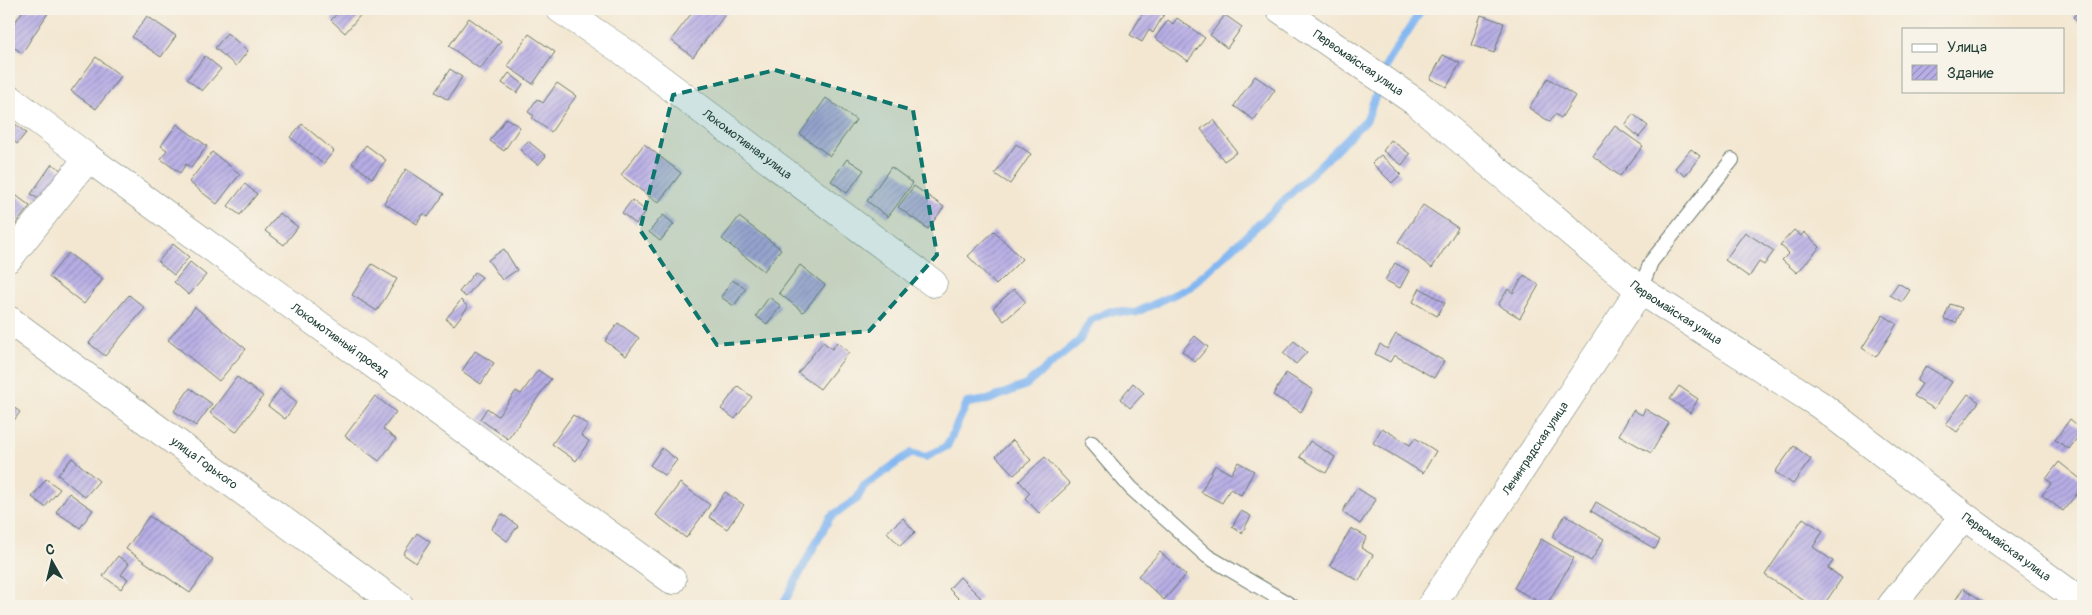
<svg xmlns="http://www.w3.org/2000/svg" width="2092" height="615" viewBox="0 0 2092 615" font-family="Pangolin,sans-serif">
	<style>
		.lines { fill: none; stroke-linecap: round; stroke-linejoin: round }
		.stream { stroke: #83b7f1; stroke-width: 8 }
		.building { fill: url(#building-hatch) }
		.service-casing { stroke: #69786b; stroke-width: 16 }
		.minor-casing { stroke: #69786b; stroke-width: 29 }
		.service { stroke: #fff; stroke-width: 14 }
		.minor { stroke: #fff; stroke-width: 28 }
		.marked { fill: #0f766e; fill-opacity: 0.2; stroke: #0f766e; stroke-width: 4; stroke-dasharray: 10 6; stroke-linejoin: round }
		.labels { text-anchor: middle; stroke-width: 4; stroke-linejoin: round; paint-order: stroke }
		.street-label { font-size: 12px; fill: #1f3d34; stroke: #f7f3e8 }
	</style>
	<defs>
		<pattern id="building-hatch" width="6" height="6" patternUnits="userSpaceOnUse" patternTransform="scale(1.25)"><rect width="6" height="6" fill="#b8aee6"/><path d="M-1 1l2-2M0 6l6-6M5 7l2-2" fill="none" stroke="#958fbb"/></pattern>
	</defs>
	<rect width="100%" height="100%" fill="#f7f3e8"/>
	<filter id="ink" filterUnits="userSpaceOnUse"><feTurbulence type="fractalNoise" baseFrequency=".02" numOctaves="2"/><feDisplacementMap in="SourceGraphic" scale="10" xChannelSelector="R" yChannelSelector="G"/><feConvolveMatrix kernelMatrix="1 2 1 2 8 2 1 2 1" color-interpolation-filters="sRGB"/></filter>
	<filter id="wash" filterUnits="userSpaceOnUse"><feTurbulence type="fractalNoise" baseFrequency=".0096" numOctaves="4" result="noise"/><feDisplacementMap in="SourceGraphic" scale="20" xChannelSelector="R" yChannelSelector="G"/><feGaussianBlur stdDeviation="1.12" result="paint"/><feColorMatrix in="noise" values="0 0 0 0 0 0 0 0 0 0 0 0 0 0 0 0 0 1.4 0 .05"/><feComposite in="paint" operator="in"/></filter>
	<g filter="url(#wash)">
		<rect width="100%" height="100%" fill="#f3e7d1"/>
		<g class="lines">
			<!-- stream -->
			<path class="stream" d="M782,606L830,517L857,499L864,486L911,453L926,457L947,446L967,403L988,400L1026,385L1079,341L1091,320L1110,311L1135,313L1190,287L1270,214L1367,119L1388,62L1422,9"/>
		</g>
		<g id="blocks">
			<!-- building -->
			<path class="building" d="M24,9L50,10L22,53L9,44V31Z
				M341,9H359L363,12L345,33L331,20Z
				M695,9H723L727,12L693,57L671,40Z
				M1145,9H1167L1153,33L1149,30L1142,42L1130,35Z
				M2081,9H2083V26L2073,17Z
				M1225,15L1242,27L1227,48L1210,35Z
				M1481,15L1504,23L1494,53L1471,45Z
				M147,16L176,36L161,57L132,37Z
				M469,18L501,41L480,69L449,46Z
				M1177,18L1205,38L1188,61L1155,38L1168,20L1173,24Z
				M227,33L248,51L236,66L215,48Z
				M529,34L555,52L533,84L507,66Z
				M1443,55L1460,63L1447,87L1430,79Z
				M205,56L221,69L202,91L187,79Z
				M96,57L121,76L96,109L71,91Z
				M450,69L462,77L448,100L435,92Z
				M509,73L523,84L517,93L502,83Z
				M1255,76L1275,90L1254,120L1234,106Z
				M1548,78L1575,96L1561,118L1555,114L1550,122L1529,108Z
				M557,83L576,96L551,132L532,118L534,116L528,112L537,99L543,103Z
				M826,98L856,120L830,156L800,134Z
				M1633,114L1648,126L1639,137L1625,125Z
				M506,118L520,127L504,151L490,141Z
				M9,119L26,133L17,144L9,137Z
				M1214,120L1237,152L1224,161L1201,129Z
				M177,124L207,146L191,168L186,164L180,173L161,159L167,150L161,146Z
				M302,124L334,151L323,164L290,137Z
				M1615,126L1643,146L1620,176L1593,156Z
				M1391,140L1410,154L1402,165L1383,151Z
				M528,141L546,156L538,165L520,150Z
				M644,144L681,173L658,203L621,175Z
				M1016,144L1031,154L1010,184L995,174Z
				M366,145L386,160L372,178L352,163Z
				M1691,149L1700,156L1685,176L1675,168Z
				M212,152L240,174L217,204L189,182Z
				M1381,155L1401,174L1392,183L1372,163Z
				M847,159L864,170L847,193L831,181Z
				M52,164L64,172L43,202L31,194Z
				M891,167L913,183L888,217L867,201Z
				M406,169L444,194L428,217L423,214L417,224L384,203Z
				M245,184L257,194L240,215L228,206Z
				M914,186L944,207L928,229L898,207Z
				M9,190L30,206L9,233Z
				M632,200L646,211L636,224L622,213Z
				M1423,205L1458,228L1432,268L1398,242Z
				M279,213L298,227L284,245L265,231Z
				M663,215L674,224L660,241L649,232Z
				M739,217L781,249L764,271L722,239Z
				M1794,230L1801,236L1804,232L1820,247L1797,273L1782,260L1789,253L1780,245Z
				M994,231L1022,259L996,285L968,256Z
				M1745,232L1774,251L1764,265L1759,262L1749,277L1725,260Z
				M173,244L189,257L174,275L158,262Z
				M504,249L517,270L502,280L488,260Z
				M68,253L103,279L84,304L49,277Z
				M190,262L206,275L189,295L174,282Z
				M1395,263L1409,271L1400,288L1385,280Z
				M372,264L397,279L377,311L352,295Z
				M800,265L825,285L803,312L779,293Z
				M475,272L482,277L466,297L459,292Z
				M1524,275L1539,285L1520,318L1498,305L1508,289L1513,293Z
				M732,280L746,288L734,306L721,297Z
				M1898,283L1910,290L1902,302L1890,295Z
				M1420,288L1445,303L1437,316L1413,302Z
				M1014,289L1026,302L1004,321L993,308Z
				M129,295L145,308L105,356L89,343Z
				M769,297L781,306L767,324L756,316Z
				M461,300L468,307L454,325L446,319Z
				M1950,304L1962,308L1956,323L1944,319Z
				M195,307L246,349L219,381L168,340Z
				M1883,315L1897,324L1876,357L1862,348Z
				M618,323L639,338L626,356L605,341Z
				M1396,334L1444,361L1434,378L1394,355L1390,362L1375,354L1380,344L1387,349Z
				M1195,336L1208,347L1195,362L1182,351Z
				M1294,341L1307,352L1296,364L1283,353Z
				M823,342L832,349L837,342L849,352L820,389L798,373Z
				M475,351L494,363L481,384L462,371Z
				M1926,366L1952,382L1934,409L1914,396L1922,384L1917,381Z
				M538,370L551,379L508,439L480,419L487,408L498,416L516,391L521,394Z
				M1286,373L1313,390L1301,412L1273,395Z
				M237,377L263,396L236,432L210,413Z
				M1133,383L1144,393L1130,408L1120,399Z
				M738,386L752,397L735,419L721,409Z
				M1679,386L1698,399L1690,413L1670,399Z
				M190,388L212,404L196,426L174,411Z
				M280,389L297,402L285,419L268,406Z
				M1968,394L1979,402L1957,432L1946,424Z
				M375,396L396,412L383,429L396,439L379,461L345,436Z
				M9,404L20,412L9,427Z
				M1645,409L1669,423L1651,453L1619,435L1633,410L1642,415Z
				M573,415L588,425L581,435L589,441L576,461L552,444Z
				M2070,419L2083,430L2069,449L2055,440Z
				M1382,428L1410,445L1415,438L1436,451L1423,473L1373,443Z
				M1013,440L1031,460L1014,475L996,456Z
				M1310,441L1335,457L1326,473L1300,457Z
				M1794,446L1811,459L1793,484L1775,472Z
				M662,448L677,460L665,476L650,465Z
				M1045,457L1070,484L1039,513L1025,498L1030,493L1019,481Z
				M72,458L99,481L85,497L58,475Z
				M1238,462L1254,471L1241,495L1230,489L1222,503L1201,492L1215,465L1231,474Z
				M2059,462L2083,481V486L2063,511L2042,495L2052,483L2046,479Z
				M46,479L60,489L45,507L32,497Z
				M680,483L710,505L686,538L656,515Z
				M1357,488L1376,500L1360,524L1342,512Z
				M725,492L744,505L727,529L709,517Z
				M69,493L93,510L80,528L56,512Z
				M1596,502L1660,540L1655,549L1591,511Z
				M1241,511L1251,516L1242,533L1232,527Z
				M502,514L518,526L507,541L491,529Z
				M1565,515L1604,539L1591,561L1552,537Z
				M149,516L213,559L190,593L126,549Z
				M903,518L915,532L900,546L887,532Z
				M1803,518L1823,531L1813,547L1833,561L1828,568L1842,578L1823,606H1812L1765,575Z
				M1351,528L1367,537L1361,548L1373,555L1359,581L1330,565Z
				M417,533L430,542L416,563L403,554Z
				M1541,539L1574,558L1546,606L1514,588Z
				M1160,552L1186,575L1164,600L1138,576Z
				M118,556L129,564L121,575L128,579L121,589L103,576Z
				M960,577L981,598L973,606H966L949,589Z
				M1963,588L1990,606H1956L1953,604Z"/>
		</g>
	</g>
	<g filter="url(#ink)">
		<use href="#blocks" fill-opacity="0" stroke="#69786b" stroke-width="1"/>
		<g class="lines">
			<!-- service casing -->
			<g class="service-casing">
				<path id="service" d="M1640,290L1651,262L1732,160
					M1092,443L1131,488L1207,556L1292,606"/>
			</g>
			<!-- minor casing -->
			<g class="minor-casing">
				<g id="minor">
					<path id="s1" d="M560,9L623,51L933,283"/>
					<path id="s2" d="M1280,9L1417,103L1640,290L1820,405L1964,516L2083,603"/>
					<path id="s3" d="M9,98L88,158L672,580"/>
					<path d="M9,258L88,158"/>
					<path id="s4" d="M9,320L400,606"/>
					<path id="s5" d="M1431,606L1640,290"/>
					<path d="M1891,606L1964,516"/>
				</g>
			</g>
			<!-- service -->
			<use href="#service" class="service"/>
			<!-- minor -->
			<use href="#minor" class="minor"/>
		</g>
	</g>
	<!-- marked area -->
	<path class="marked" d="M775,70L913,110L937,255L869,331L717,345L640,230L673,95Z"/>
	<g class="labels">
		<!-- street labels -->
		<g class="street-label">
			<text dy="4" stroke="none"><textPath href="#s2" startOffset="95">Первомайская улица</textPath></text>
			<text dy="4" stroke="none"><textPath href="#s1" startOffset="231">Локомотивная улица</textPath></text>
			<text dy="4" stroke="none"><textPath href="#s2" startOffset="500">Первомайская улица</textPath></text>
			<text dy="4" stroke="none"><textPath href="#s3" startOffset="410">Локомотивный проезд</textPath></text>
			<text dy="4" stroke="none"><textPath href="#s5" startOffset="189">Ленинградская улица</textPath></text>
			<text dy="4" stroke="none"><textPath href="#s4" startOffset="242">улица Горького</textPath></text>
			<text dy="4" stroke="none"><textPath href="#s2" startOffset="905">Первомайская улица</textPath></text>
		</g>
	</g>
	<!-- margin -->
	<rect width="2092" height="615" fill="none" stroke="#f7f3e8" stroke-width="30"/>
	<!-- legend -->
	<rect x="1902" y="28" width="162" height="65" fill="#f7f3e8" stroke="#a1aaa0"/>
	<rect x="1912" y="44" width="25" height="8" fill="#ffffff" stroke="#a1aaa0"/>
	<text x="1947" y="52" font-size="15" fill="#1f3d34">Улица</text>
	<rect x="1912" y="65" width="25" height="15" fill="url(#building-hatch)" stroke="#a1aaa0"/>
	<text x="1947" y="78" font-size="15" fill="#1f3d34">Здание</text>
	<!-- north arrow -->
	<g transform="translate(52 562) rotate(352)" stroke="#f7f3e8" stroke-width="4" paint-order="stroke">
	<path d="M0-4L9 19L0 12L-9 19Z" fill="#1f3d34"/>
	<text y="-8" font-size="14" font-weight="bold" text-anchor="middle" fill="#1f3d34">С</text>
	</g>
</svg>
